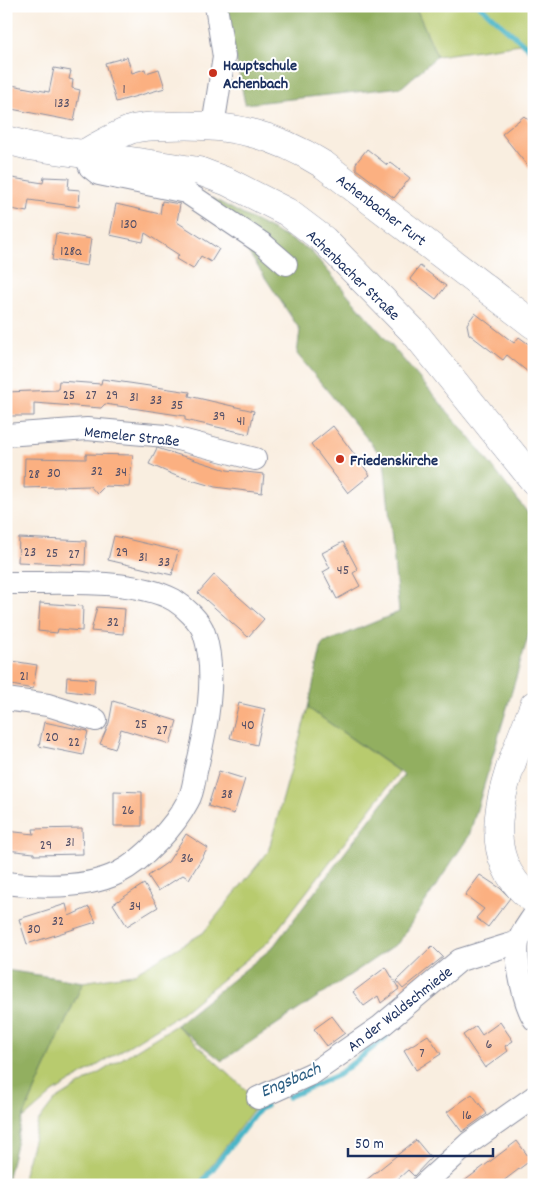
<svg xmlns="http://www.w3.org/2000/svg" width="540" height="1191" viewBox="0 0 540 1191" font-family="Dekko,sans-serif">
	<style>
		.green { fill: #b8cb6e; stroke: #6a7d66 }
		.forest { fill: #92af61; stroke: #566f60 }
		.lines { fill: none; stroke-linecap: round; stroke-linejoin: round }
		.stream { stroke: #4ab5c7; stroke-width: 5.5 }
		.building { fill: #fbb081 }
		.minor-casing { stroke: #8a8e9f; stroke-width: 24 }
		.tertiary-casing { stroke: #8a8e9f; stroke-width: 29 }
		.secondary-casing { stroke: #8a8e9f; stroke-width: 29 }
		.minor { stroke: #fff; stroke-width: 22 }
		.tertiary { stroke: #fff; stroke-width: 28 }
		.secondary { stroke: #fff; stroke-width: 28 }
		.poi-dot { fill: #c8321e; stroke: #fff; stroke-width: 2 }
		.labels { text-anchor: middle; stroke-width: 4; stroke-linejoin: round; paint-order: stroke }
		.number-label { font-size: 14px; fill: #534f67 }
		.poi-label { font-size: 16px; font-weight: bold; fill: #1b2f5e; stroke: #fff; text-anchor: start }
		.street-label { font-size: 16px; fill: #1b2f5e; stroke: #fff }
		.water-label { font-size: 18px; font-style: italic; fill: #2b5e83; stroke: #fff }
	</style>
	<rect width="100%" height="100%" fill="#fff"/>
	<filter id="ink" filterUnits="userSpaceOnUse"><feTurbulence type="fractalNoise" baseFrequency=".02" numOctaves="2"/><feDisplacementMap in="SourceGraphic" scale="10" xChannelSelector="R" yChannelSelector="G"/><feConvolveMatrix kernelMatrix="1 2 1 2 8 2 1 2 1" color-interpolation-filters="sRGB"/></filter>
	<filter id="wash" filterUnits="userSpaceOnUse"><feTurbulence type="fractalNoise" baseFrequency=".0096" numOctaves="4" result="noise"/><feDisplacementMap in="SourceGraphic" scale="20" xChannelSelector="R" yChannelSelector="G"/><feGaussianBlur stdDeviation="1.12" result="paint"/><feColorMatrix in="noise" values="0 0 0 0 0 0 0 0 0 0 0 0 0 0 0 0 0 1.4 0 .05"/><feComposite in="paint" operator="in"/></filter>
	<g filter="url(#wash)">
		<rect width="100%" height="100%" fill="#f9eee0"/>
		<!-- green -->
		<path class="green" d="M415,6H534V42L437,56Z
			M308,708L399,772L268,942L180,1014L53,1093L22,1120L83,982L133,974L203,933L268,852Z
			M176,1025L259,1102L197,1185H21L38,1122L54,1101Z"/>
		<!-- forest -->
		<path class="forest" d="M226,6H415L437,56L402,87L245,104Z
			M212,198L310,250L471,439L534,521L533,620L469,836L398,943L222,1061L176,1025L272,948L404,775L308,708L322,644L399,612L384,459L297,354L300,330Z
			M6,970L83,982L22,1120L6,1184Z"/>
		<g class="lines">
			<!-- stream -->
			<path class="stream" d="M480,6L534,53
				M288,1097L338,1075L386,1037
				M200,1185L259,1109L266,1106"/>
		</g>
		<g id="blocks">
			<!-- building -->
			<path class="building" d="M127,57L132,73L145,69L146,73L159,69L165,88L116,102L105,63Z
				M54,68L71,71L69,79L73,80L72,88L80,90L74,121L6,108V84L49,92Z
				M524,116L532,123L534,128V174L502,134Z
				M367,149L387,165L390,162L410,178L394,198L356,169V163Z
				M6,177L43,183L44,177L69,178L68,189L80,190L79,207L29,200L27,212L6,208Z
				M162,201L180,204L177,222L219,249L211,262L201,256L193,269L176,259L179,255L145,233L143,242L110,235L116,204L160,214Z
				M56,233L91,239L87,266L52,260Z
				M420,266L446,286L436,299L410,279Z
				M475,313L514,343L519,337L534,348V377L507,355L503,360L469,334L467,324Z
				M102,379L190,392L189,396L254,411L249,434L185,420V416L105,404L101,408L34,403V416H6V392L58,390L59,381L101,384Z
				M333,426L370,475L348,493L311,444Z
				M157,448L227,470L264,474L262,493L215,487L174,475L149,464Z
				M86,454L133,455L129,487L105,486L97,494L90,486L24,488L25,458L86,459Z
				M114,536L178,551L172,575L108,560Z
				M19,538L86,541L85,565L18,562Z
				M343,542L358,570L353,573L360,586L337,599L323,572L330,568L322,553Z
				M214,575L264,619L248,637L198,593Z
				M40,603L83,606L82,631L58,629L57,633L38,631Z
				M97,607L125,609L123,634L91,631Z
				M6,660L37,665L33,689L6,684Z
				M67,677L95,679L94,694L66,691Z
				M113,701L177,721L170,744L121,729L115,749L100,744L109,723Z
				M239,703L265,709L257,745L230,738Z
				M44,722L88,731L83,755L39,746Z
				M219,771L245,779L234,814L208,806Z
				M114,791L142,792V826H114Z
				M82,828L83,854L34,855V853L6,850V831L34,834L33,829Z
				M186,834L208,848L189,879L183,875L158,891L148,876L168,862Z
				M480,875L500,888L510,898L488,927L476,918L484,909L465,895Z
				M144,884L158,907L127,926L113,904Z
				M66,904L69,916L89,907L96,922L27,944L19,919Z
				M432,946L443,957L403,989L396,981Z
				M386,967L399,989L381,1003L378,996L364,1006L353,992Z
				M332,1016L345,1033L327,1046L314,1029Z
				M500,1022L513,1041L505,1046L508,1051L485,1068L463,1035L476,1026L482,1035Z
				M428,1035L441,1054L416,1070L404,1050Z
				M472,1094L487,1114L462,1132L447,1112Z
				M416,1140L431,1158L414,1176L408,1170L391,1185H360Z
				M517,1141L531,1160L498,1185H459Z"/>
		</g>
	</g>
	<g filter="url(#ink)">
		<use href="#blocks" fill-opacity="0" stroke="#8a8e9f" stroke-width="1"/>
		<g class="lines">
			<!-- minor casing -->
			<g class="minor-casing">
				<path id="minor" d="M213,126L224,57L216,6
					M85,153L90,167L99,174L186,192L263,244L286,264
					M6,435L87,429L166,436L255,459
					M6,583C54,584 132,577 174,600C185,607 200,621 204,633C218,674 206,731 196,771C194,781 193,793 188,801C175,826 144,860 118,873C86,889 41,887 6,883
					M6,699L48,705L96,720
					M534,915C529,923 520,934 518,943C515,961 524,1003 534,1019
					M258,1098L313,1073L381,1026L460,960L518,942
					M423,1185L469,1143L534,1097"/>
			</g>
			<!-- tertiary casing -->
			<g class="tertiary-casing">
				<path id="tertiary" d="M85,153C100,145 114,136 130,130C141,126 156,126 167,126C227,123 273,133 324,165L534,325"/>
			</g>
			<!-- secondary casing -->
			<g class="secondary-casing">
				<path id="secondary" d="M6,140L29,146L199,171L228,182L287,212L324,240L414,332L534,481
					M534,705C512,764 466,852 534,900"/>
			</g>
			<!-- minor -->
			<use href="#minor" class="minor"/>
			<!-- tertiary -->
			<use href="#tertiary" class="tertiary"/>
			<!-- secondary -->
			<use href="#secondary" class="secondary"/>
		</g>
	</g>
	<!-- markers -->
	<g class="poi-dot">
		<circle cx="213" cy="73" r="5"/>
		<circle cx="340" cy="459" r="5"/>
	</g>
	<g class="labels">
		<!-- number labels -->
		<g class="number-label">
			<text x="124" y="93">1</text>
			<text x="62" y="107">133</text>
			<text x="129" y="228">130</text>
			<text x="71" y="255">128a</text>
			<text x="69" y="399">25</text>
			<text x="91" y="399">27</text>
			<text x="112" y="399">29</text>
			<text x="134" y="401">31</text>
			<text x="156" y="404">33</text>
			<text x="177" y="409">35</text>
			<text x="219" y="420">39</text>
			<text x="241" y="425">41</text>
			<text x="97" y="475">32</text>
			<text x="121" y="476">34</text>
			<text x="54" y="477">30</text>
			<text x="34" y="478">28</text>
			<text x="30" y="556">23</text>
			<text x="122" y="556">29</text>
			<text x="52" y="557">25</text>
			<text x="74" y="558">27</text>
			<text x="143" y="561">31</text>
			<text x="164" y="566">33</text>
			<text x="343" y="574">45</text>
			<text x="113" y="626">32</text>
			<text x="24" y="680">21</text>
			<text x="141" y="728">25</text>
			<text x="248" y="729">40</text>
			<text x="162" y="734">27</text>
			<text x="52" y="741">20</text>
			<text x="74" y="746">22</text>
			<text x="227" y="798">38</text>
			<text x="128" y="814">26</text>
			<text x="70" y="846">31</text>
			<text x="46" y="849">29</text>
			<text x="187" y="862">36</text>
			<text x="135" y="910">34</text>
			<text x="58" y="925">32</text>
			<text x="34" y="933">30</text>
			<text x="489" y="1048">6</text>
			<text x="422" y="1057">7</text>
			<text x="467" y="1119">16</text>
		</g>
		<!-- poi labels -->
		<g class="poi-label">
			<text x="223" y="70">Hauptschule<tspan x="223" dy="18">Achenbach</tspan></text>
			<text x="350" y="465">Friedenskirche</text>
		</g>
		<!-- street labels -->
		<g class="street-label">
			<text transform="translate(382 209) rotate(37)" y="6">Achenbacher Furt</text>
			<text transform="translate(354 274) rotate(44)" y="6">Achenbacher Straße</text>
			<text transform="translate(132 435) rotate(6)" y="6">Memeler Straße</text>
			<text transform="translate(399 1008) rotate(-38)" y="6">An der Waldschmiede</text>
		</g>
		<!-- water labels -->
		<g class="water-label">
			<text transform="translate(290 1079) rotate(-23)" y="6">Engsbach</text>
		</g>
	</g>
	<!-- margin -->
	<rect width="540" height="1191" fill="none" stroke="#fff" stroke-width="25"/>
	<!-- scale -->
	<path d="M348 1148v8h145v-8" fill="none" stroke="#1b2f5e" stroke-width="2.5"/>
	<text x="355" y="1148" font-size="15" fill="#1b2f5e" stroke="#ffffff" stroke-width="4" paint-order="stroke">50 m</text>
</svg>
